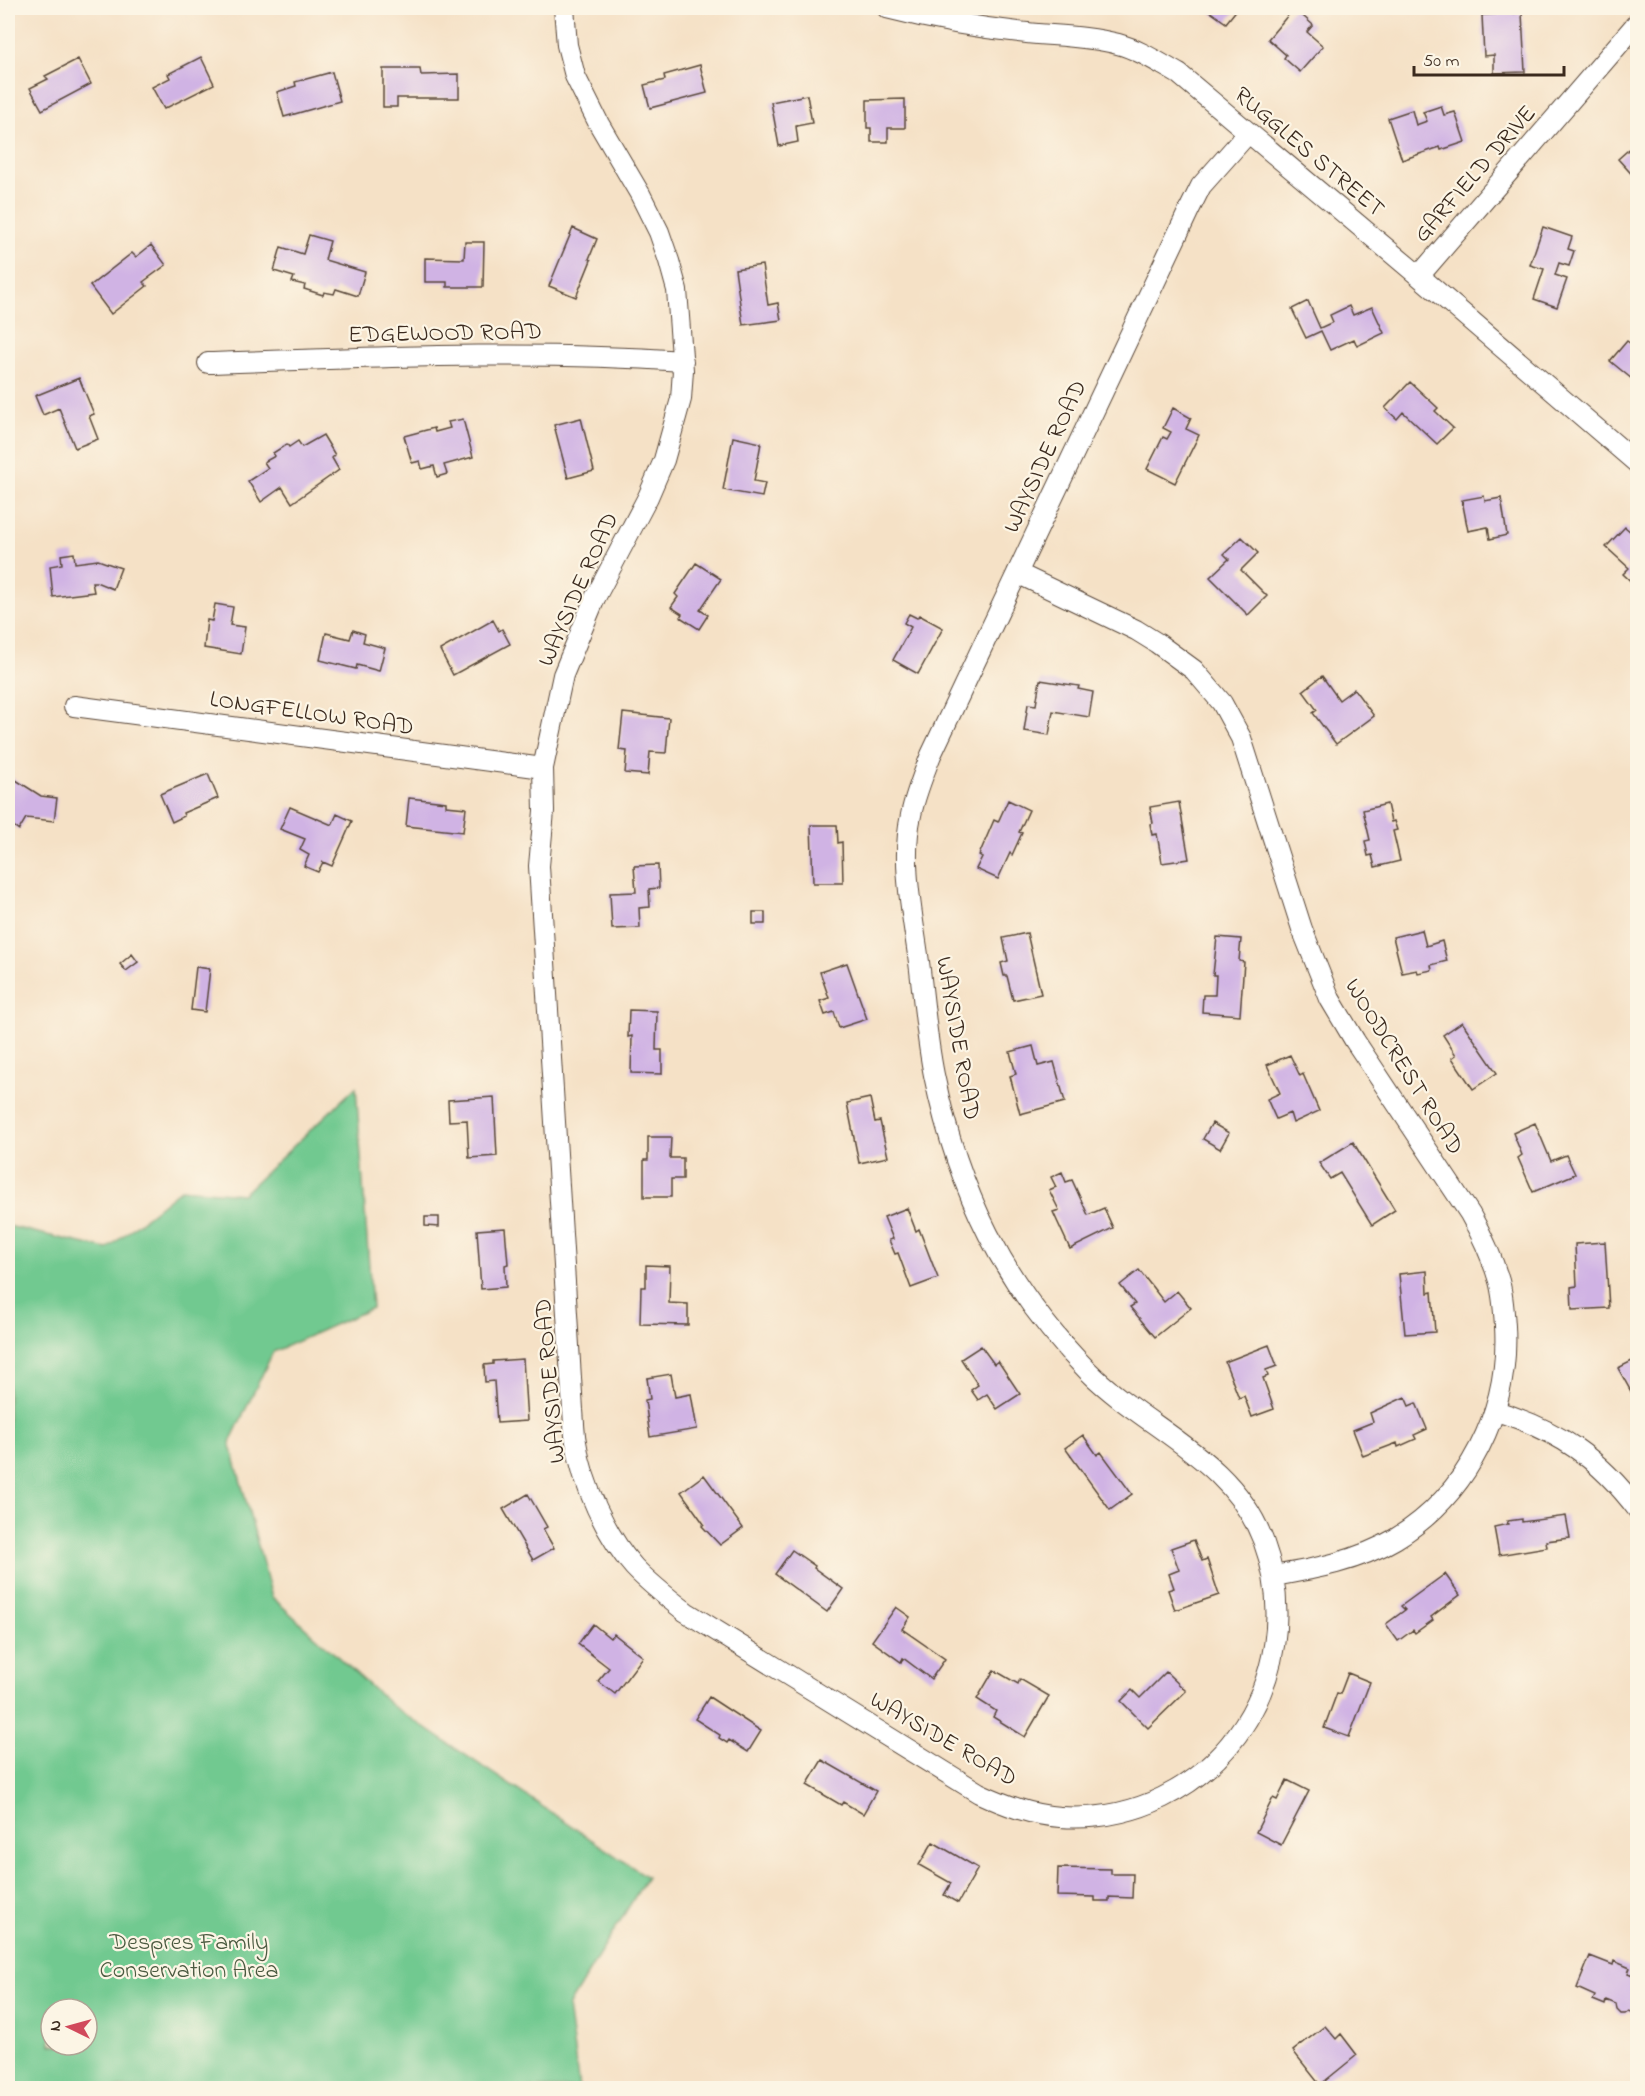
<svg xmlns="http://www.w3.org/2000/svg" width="1645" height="2096" viewBox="0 0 1645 2096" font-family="'Indie Flower',sans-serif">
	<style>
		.green { fill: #71c990; stroke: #567a57; stroke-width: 1.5; fill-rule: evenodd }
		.building { fill: #d0b3e4 }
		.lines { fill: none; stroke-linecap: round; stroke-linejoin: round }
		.minor-casing { stroke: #574537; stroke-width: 22 }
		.minor { stroke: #fff; stroke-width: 20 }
		.labels { text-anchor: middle; stroke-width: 4.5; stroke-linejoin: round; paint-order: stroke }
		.street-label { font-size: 24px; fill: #3b2a1e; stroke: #fcf5e5 }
		.park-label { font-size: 24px; fill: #4b5a40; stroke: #fcf5e5 }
	</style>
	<rect width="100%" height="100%" fill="#fcf5e5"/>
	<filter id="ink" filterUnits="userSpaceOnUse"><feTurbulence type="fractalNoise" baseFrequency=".0167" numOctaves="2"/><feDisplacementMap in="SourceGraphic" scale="12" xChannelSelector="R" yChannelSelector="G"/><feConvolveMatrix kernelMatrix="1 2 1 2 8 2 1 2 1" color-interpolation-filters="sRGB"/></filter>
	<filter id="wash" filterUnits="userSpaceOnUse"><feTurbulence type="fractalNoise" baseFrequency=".008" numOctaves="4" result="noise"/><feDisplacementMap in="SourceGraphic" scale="24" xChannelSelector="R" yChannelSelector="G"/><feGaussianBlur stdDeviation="1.35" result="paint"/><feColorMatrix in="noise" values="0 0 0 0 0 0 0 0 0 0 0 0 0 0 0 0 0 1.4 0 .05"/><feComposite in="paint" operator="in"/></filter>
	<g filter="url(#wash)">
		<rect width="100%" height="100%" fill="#f5e1c6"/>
		<!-- green -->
		<path class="green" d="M356,1087L372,1308L273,1352L230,1442L272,1597L391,1705L647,1877L568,2006L579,2088H8V1226L107,1249L181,1189L243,1194ZM51,2009H87V2045H51Z"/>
		<g id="blocks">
			<!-- building -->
			<path class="building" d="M1205,8H1238L1226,23Z
				M1294,8L1313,25L1307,32L1323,46L1300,72L1284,58L1286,55L1268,39Z
				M1522,13L1525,72L1494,73V55L1484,56L1482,15Z
				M201,57L214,84L164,109L152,87L170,78L168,74Z
				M78,59L91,84L42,110L30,88L48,79L45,76Z
				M700,65L707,93L650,108L644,85L665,80L664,75Z
				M383,69H420L421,75L459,74V98H397V107H383Z
				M332,72L340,101L284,117L277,92L296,86L295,82Z
				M807,95L812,123L796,126L798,142L779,146L771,102Z
				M905,99V128H888V142H871V128H867V100Z
				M1441,106L1444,115L1455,112L1465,142L1441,150L1440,147L1402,160L1388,118L1412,110L1416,125L1427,121L1423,112Z
				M1635,144L1638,146V181L1618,159Z
				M1543,227L1572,237L1568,249L1574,251L1569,266L1559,263L1555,275L1567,279L1557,307L1534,299L1544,269L1530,265Z
				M573,228L597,239L589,259L591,260L576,297L549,286Z
				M309,235L330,241L325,260L365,272L358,296L336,289L334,294L324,292L323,295L304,289L305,285L292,282L294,277L274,271L281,247L303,254Z
				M465,242H484L483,287H447V282H425V258L464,259Z
				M151,245L166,265L143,282L147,286L111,314L90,286L132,253L136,257Z
				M762,265L768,305L778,303L781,320L743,325L735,269Z
				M1308,301L1320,328L1333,322L1330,315L1349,306L1353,315L1372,307L1384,333L1357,346L1354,339L1330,350L1321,331L1306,338L1292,309Z
				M1627,341L1638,349V384L1610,361Z
				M79,378L94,414L89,416L98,439L75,448L59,408L43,415L35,396Z
				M1410,382L1438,408L1435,411L1453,428L1437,444L1403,412L1397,419L1385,408Z
				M1173,408L1191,418L1186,429L1199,435L1175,483L1147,469L1163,437L1167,439L1171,432L1163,428Z
				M581,418L594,471L568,478L554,425Z
				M463,419L473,457L444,465L447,474L437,477L434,466L422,469L420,461L412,463L404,436L434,428L435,432L450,428L448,422Z
				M323,435L335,455L332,458L339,470L292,503L282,487L261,502L248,481L268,468L264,462L275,456L273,453L287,444L289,447L298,441L302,447Z
				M733,437L761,443L754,481L765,483L762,497L723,490Z
				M1484,496L1485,501L1501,498L1507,535L1490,539L1488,527L1468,531L1462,500Z
				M1625,527L1638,538V588L1623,574L1629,568L1606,547Z
				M1242,537L1258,553L1241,570L1267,596L1248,615L1210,577L1229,559L1224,554Z
				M74,553L75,563L98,560L121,568L113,589L96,582H92L94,592L53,597L50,566L62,564L61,555Z
				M696,563L721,579L700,610L708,615L699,629L680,617L682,614L671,607L678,597L675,594Z
				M215,604L233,607L230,625L245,627L241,654L204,648L207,620L212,621Z
				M909,614L917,618L919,615L943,628L918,674L893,660L911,627L904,623Z
				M493,620L499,631L502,629L510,644L453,675L440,650Z
				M353,630L365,634L363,642L385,648L379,671L357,665L356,669L320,660L326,633L350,639Z
				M1322,676L1339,700L1354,689L1374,716L1336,744L1313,713L1317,710L1303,691Z
				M1040,680L1079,686L1078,689L1093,692L1089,717L1053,711L1049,735L1024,731L1028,704L1036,705Z
				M623,713L669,718L666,753L650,752L648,775L625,773L627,751L619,750Z
				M208,774L218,798L183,813L184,816L172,822L160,794Z
				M8,775L41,796L57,798L54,821L26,818L19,830L8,822Z
				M409,798L446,802V806L466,808L463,832L406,826Z
				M1008,800L1029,810L1019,832L1022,833L1012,855L1010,853L998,879L976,869L982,857L979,855L994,820L998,822Z
				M1179,802L1189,859L1162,863L1157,834L1152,835L1150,824L1153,823L1150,807Z
				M1387,804L1391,822L1394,821L1397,830L1393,831L1400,861L1375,867L1372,855L1368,856L1365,841L1370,840L1363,810Z
				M290,807L332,825L337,814L352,821L332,866L323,862L318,872L304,866L309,855L300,850L305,839L280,829Z
				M811,825H837L838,843L842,842L843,883H813Z
				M658,865L659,888L649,889L650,907L639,908L640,928L612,929L610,893L636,892L634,866Z
				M753,912H765V924H753Z
				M1422,930L1426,946L1442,941L1447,961L1431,965L1432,970L1418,973L1417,970L1402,973L1393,937Z
				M1027,933L1041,994L1013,1000L1007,976H1004L1001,963L1008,961L1003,938Z
				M1217,937L1241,939L1239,961L1244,962L1240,1015L1202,1012L1203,995H1215L1216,975H1213Z
				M132,954L138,962L126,971L120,964Z
				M847,963L867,1019L839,1028L834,1012L825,1015L820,1001L829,998L820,972Z
				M196,967L210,969L205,1012L191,1010Z
				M629,1010L657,1011L656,1050H662V1074L631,1073L632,1036L628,1037Z
				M1462,1022L1497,1073L1473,1089L1452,1058L1456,1055L1443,1035Z
				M1033,1046L1038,1066L1054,1062L1065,1102L1020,1114L1010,1076L1016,1074L1010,1052Z
				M1290,1055L1300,1076L1303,1074L1319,1111L1293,1123L1290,1113L1276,1119L1267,1099L1280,1093L1267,1065Z
				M494,1097L497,1156L469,1158L467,1120L449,1121L448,1100Z
				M870,1098L875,1122L880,1121L888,1157L859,1163L847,1103Z
				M1212,1123L1229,1133L1220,1149L1203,1139Z
				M1535,1123L1551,1161L1566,1155L1575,1174L1533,1192L1518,1158L1522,1155L1513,1133Z
				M648,1137H671L670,1158H683V1179H671V1197H644V1160H648Z
				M1353,1142L1395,1210L1372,1225L1340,1173L1330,1179L1319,1163Z
				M1062,1172L1066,1182L1072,1180L1088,1215L1104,1208L1113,1228L1070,1249L1053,1212L1059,1210L1049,1190L1056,1187L1051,1177Z
				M907,1208L916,1231L919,1229L938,1278L911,1288L898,1253L895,1254L889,1240L893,1239L884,1217Z
				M425,1217H439V1227L425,1226Z
				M505,1228L508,1264L505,1265L506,1287L481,1289L477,1230Z
				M1605,1242L1609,1308L1572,1310L1571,1287L1577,1286L1575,1244Z
				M646,1265L670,1266L669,1303L688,1304V1325L640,1324L641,1287H646Z
				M1139,1270L1164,1302L1177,1291L1191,1308L1155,1337L1130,1307L1135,1304L1120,1285Z
				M1427,1271L1428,1293L1432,1292L1435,1332L1405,1334L1399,1274Z
				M1269,1345L1277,1366L1266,1370L1268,1376L1263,1378L1274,1409L1252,1417L1244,1396L1239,1398L1225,1362Z
				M981,1346L994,1364L998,1361L1020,1394L997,1409L987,1394L978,1400L971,1390L978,1385L961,1359Z
				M1638,1358V1404L1618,1368Z
				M523,1359L527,1421L497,1423L494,1381L485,1382L484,1365L493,1364V1361Z
				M671,1374L675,1397L691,1394L697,1429L650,1437L645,1400L650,1399L647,1378Z
				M1405,1397L1409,1406L1416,1403L1427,1429L1414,1435L1416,1439L1398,1447L1397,1443L1363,1456L1353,1430L1373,1422L1370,1413Z
				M1083,1435L1097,1455L1101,1452L1132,1494L1110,1510L1065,1448Z
				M704,1475L743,1528L720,1545L702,1526L704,1524L681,1492Z
				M528,1494L547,1527L543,1529L554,1548L533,1560L503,1509Z
				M1566,1516L1570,1538L1546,1541L1547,1547L1499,1555L1494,1527L1508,1524L1507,1521L1522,1519V1522Z
				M1194,1540L1202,1561L1207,1559L1219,1595L1175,1610L1168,1590L1174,1588L1169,1574L1179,1570L1171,1548Z
				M792,1550L815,1566L814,1568L843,1589L827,1612L775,1574Z
				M1445,1574L1460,1595L1431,1617L1433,1620L1415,1633L1413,1630L1398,1641L1386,1624L1405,1610L1401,1606Z
				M896,1607L910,1617L902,1629L945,1659L931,1679L903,1658L901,1662L872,1641Z
				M593,1624L610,1638L614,1634L643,1657L615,1694L598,1681L609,1668L578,1644Z
				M994,1670L1018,1684L1020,1679L1049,1696L1025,1737L993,1717L996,1711L977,1699Z
				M1166,1672L1186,1691L1148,1728L1121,1701L1132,1690L1140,1698Z
				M1348,1673L1370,1682L1349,1737L1324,1728L1337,1693L1340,1694Z
				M709,1697L761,1731L748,1752L729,1740L727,1743L719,1738L720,1735L695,1719Z
				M822,1760L876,1791L863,1814L843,1802L841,1805L807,1785Z
				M1287,1780L1309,1791L1281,1845L1256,1832L1273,1798L1277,1800Z
				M933,1842L978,1868L958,1903L944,1895L951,1883L919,1865Z
				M1058,1868L1111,1869V1874H1133L1132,1898L1109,1897V1901H1095V1897L1057,1896Z
				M1590,1956L1613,1965L1614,1961L1630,1968L1628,1973L1638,1977V2014L1629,2011L1625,2014H1621L1617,2010L1616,2004L1606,2000L1605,2005L1593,2000L1595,1996L1577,1988Z
				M1325,2026L1336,2039L1341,2034L1357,2055L1320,2085L1293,2051Z"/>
		</g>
	</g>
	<g filter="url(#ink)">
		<use href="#blocks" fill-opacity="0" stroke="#574537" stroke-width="1.5"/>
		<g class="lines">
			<!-- minor casing -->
			<g class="minor-casing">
				<path id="minor" d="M564,8L567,45L575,76L599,124L640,194L659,232L669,261L677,290L683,370L681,399L664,460L648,497L595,598L563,675L543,768L544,811L539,866L573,1410C574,1421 574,1432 576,1442C582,1483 606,1536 634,1567C650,1584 668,1598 686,1612L979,1793C1005,1805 1031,1815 1060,1817C1210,1827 1315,1680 1263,1540C1232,1458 1146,1429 1088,1371C1004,1286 958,1191 934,1075C927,1040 924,1005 920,970C914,920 900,865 911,815C915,795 923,775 931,755L1189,210L1201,186L1248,133
					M887,8C933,20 979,28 1027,33C1057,36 1088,36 1118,44C1140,50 1159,63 1179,74L1419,276L1638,464
					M1419,276L1638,22
					M208,363C366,358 525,350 683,361
					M1017,573L1136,630L1157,643L1194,670L1222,703L1241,738L1302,929L1330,999L1355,1041L1470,1214C1482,1235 1492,1257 1499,1281C1503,1295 1504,1311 1505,1326C1510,1410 1468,1495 1395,1539C1358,1561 1315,1569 1273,1576
					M74,706L543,768
					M1496,1411C1558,1430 1599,1458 1638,1510"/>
			</g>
			<!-- minor -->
			<use href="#minor" class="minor"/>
		</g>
	</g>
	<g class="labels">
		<!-- street labels -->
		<g class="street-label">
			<text transform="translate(1310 151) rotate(40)" y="8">RUGGLES STREET</text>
			<text transform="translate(1474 173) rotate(-49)" y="8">GARFIELD DRIVE</text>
			<text transform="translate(445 332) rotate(-1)" y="8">EDGEWOOD ROAD</text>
			<text transform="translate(1044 456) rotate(-65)" y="8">WAYSIDE ROAD</text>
			<text transform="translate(577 589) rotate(-66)" y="8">WAYSIDE ROAD</text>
			<text transform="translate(312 712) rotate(8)" y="8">LONGFELLOW ROAD</text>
			<text transform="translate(959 1038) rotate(80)" y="8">WAYSIDE ROAD</text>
			<text transform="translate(1405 1066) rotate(58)" y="8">WOODCREST ROAD</text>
			<text transform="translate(549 1381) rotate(-95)" y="8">WAYSIDE ROAD</text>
			<text transform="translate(944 1738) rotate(30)" y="8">WAYSIDE ROAD</text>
		</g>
		<!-- park labels -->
		<g class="park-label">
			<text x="189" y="1949">Despres Family<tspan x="189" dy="28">Conservation Area</tspan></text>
		</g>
	</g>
	<!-- margin -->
	<rect width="1645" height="2096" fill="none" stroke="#fcf5e5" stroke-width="30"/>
	<!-- north arrow -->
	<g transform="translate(69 2027) rotate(275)"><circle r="28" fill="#fcf5e5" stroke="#afa495" stroke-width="1.5"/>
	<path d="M0-4.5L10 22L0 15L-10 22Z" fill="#d1495b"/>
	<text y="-9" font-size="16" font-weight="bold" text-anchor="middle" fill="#3b2a1e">N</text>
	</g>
	<!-- scale -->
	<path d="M1414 66v9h150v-9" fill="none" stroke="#3b2a1e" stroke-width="3"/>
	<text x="1423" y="66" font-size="18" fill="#3b2a1e" stroke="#fcf5e5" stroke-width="4.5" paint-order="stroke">50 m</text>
</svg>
